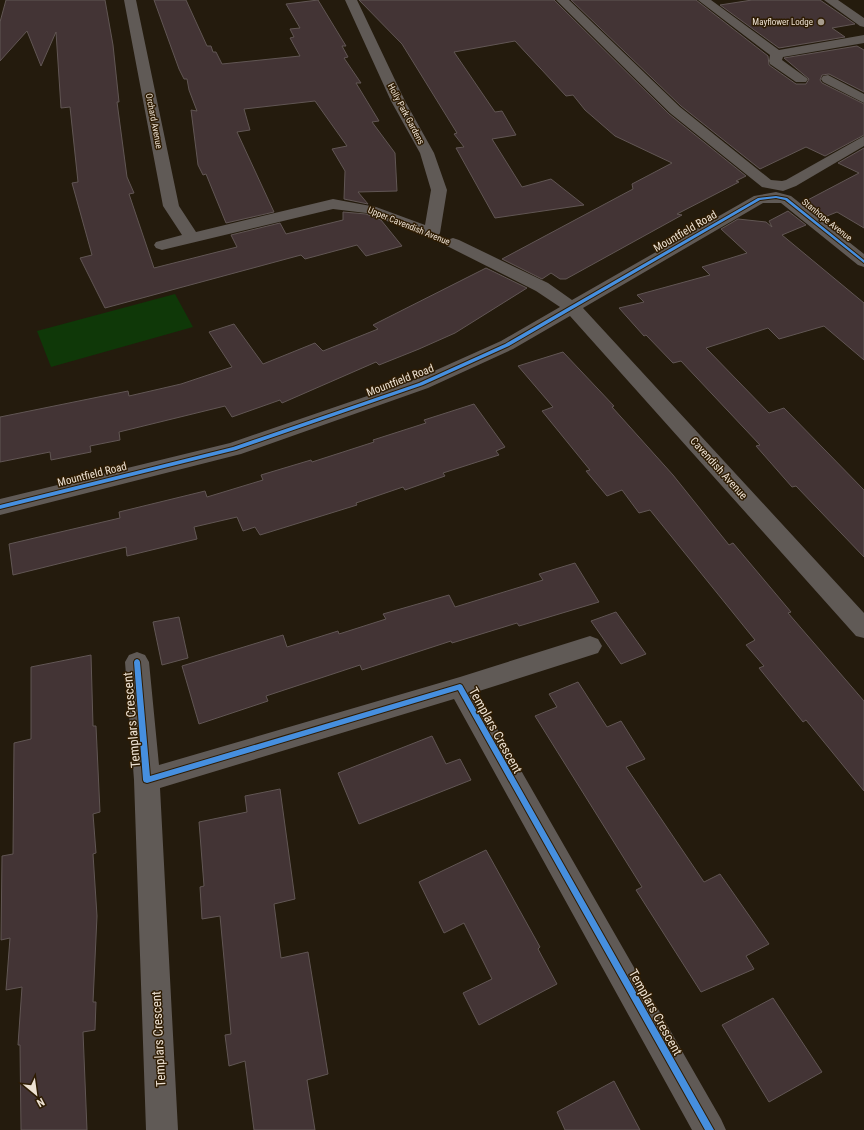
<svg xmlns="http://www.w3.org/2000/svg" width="864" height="1130" viewBox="0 0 864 1130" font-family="'Roboto Condensed',sans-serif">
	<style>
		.green { fill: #0f3808 }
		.building { fill: #433435; stroke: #615654 }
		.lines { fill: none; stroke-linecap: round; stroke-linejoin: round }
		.minor { fill: #605a56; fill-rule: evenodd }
		.cycleway-casing { stroke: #2e1c03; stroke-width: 2 }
		.cycleway { fill: #468fdf; fill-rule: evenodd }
		.poi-dot { fill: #a79c8d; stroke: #2e1c03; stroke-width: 1.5 }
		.labels { text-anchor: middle; stroke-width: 3; stroke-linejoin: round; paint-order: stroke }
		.far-poi-label { font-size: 9px; fill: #ede1d2; stroke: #2e1c03; text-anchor: end }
		.far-street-label { font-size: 9px; fill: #ede1d2; stroke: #2e1c03 }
		.street-label { font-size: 11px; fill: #ede1d2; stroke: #2e1c03 }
		.near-street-label { font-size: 13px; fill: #ede1d2; stroke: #2e1c03 }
	</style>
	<rect width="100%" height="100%" fill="#241b0d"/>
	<!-- green -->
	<path class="green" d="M175,294L193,327L51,367L37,331Z"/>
	<!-- building -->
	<path class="building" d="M6,0H105L113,45L119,102H117L127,177L134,193L129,194L154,268L237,247L231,235L280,223L286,234L343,220V212L366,214L381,220L402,246L366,256L357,245L305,259L301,255L105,308L80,258L92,255L72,183L78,182L70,107L61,108L56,32L41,66L27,31L0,61V22Z
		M154,0H186L207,46H211L213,52H216L222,64L300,56L290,38L294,37L290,29L300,28L286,4L318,0L346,46H342L348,57L344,58L361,83H356L379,121L372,122L395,153L397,191L358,192L368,204L344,199L345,171L332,149L347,146L315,101L244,109L250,130L237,132L274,212L226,223L206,174L203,175L198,165L191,110L197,111L189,90L187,79H184L179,69Z
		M359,0H554L669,114L746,176L736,181L739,182L677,214L682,215L566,279H560L551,273L542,279L502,259L633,189L632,184L672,163L615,136L585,110L573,95L566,96L515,41L454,52L495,112L502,111L516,135L492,139L522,187L551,179L584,205L495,218L456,148L464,147L454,134L457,133L402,44Z
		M571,0H696L768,56L769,65L796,84H806L809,79L784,58L857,46L864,50V92L829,74L822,75L820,80L822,83L864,104V135L825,156L806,147L760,169L681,106Z
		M752,0H820L855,24L832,28L845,37L779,48L720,5Z
		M864,148V228L837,212L822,218L802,203L859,173L838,163Z
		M788,211L806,225L782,235L864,303V360L824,326L779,339L768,328L706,348L769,413L784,408L864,490V557L796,486L792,487L756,446L760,445L681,361L673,363L646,335L644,336L619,308L644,302L637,295L710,275L702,267L747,253L721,229L738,219L766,222L772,227L769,221Z
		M486,268L527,288L455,333L419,349L379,365L376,362L282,403L280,400L232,417L225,406L119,432L120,440L90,446L91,452L51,460L50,452L0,462V417L128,391L129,396L181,384L232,367L209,332L234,324L263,364L315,343L323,351L378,329L373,325Z
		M563,352L614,406L612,407L673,475L729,545L733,543L791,612L788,613L864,701V791L806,720L803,722L759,668L764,666L746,645L755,640L650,510L639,513L622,490L607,496L586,471L590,470L542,411L553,407L518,366Z
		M474,404L505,447L496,451L499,455L443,473L445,476L405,490L403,487L356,503L357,505L260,535L255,527L243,531L237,517L194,527L197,539L127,556L126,547L13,575L9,544L120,518L119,512L205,491L207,497L263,480L261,475L311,460L312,462L374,442L373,440L426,423L424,420Z
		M575,563L599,602L519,626L517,623L452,643L451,641L362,670L360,665L266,696L268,701L199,724L182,666L283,635L287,647L338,631L339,634L386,619L383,614L449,595L455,607L543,580L539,574Z
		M616,612L646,654L621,664L591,621Z
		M179,617L188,658L162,665L153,622Z
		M91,655L93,726H96L100,812L93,814L96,853L93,854L97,916L93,1002H96L95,1030L83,1032L87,1130H21L20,1045H18L22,987L6,990L10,938L1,940L2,856L13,854L14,743L31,739V667Z
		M578,682L607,727L621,721L645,759L626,767L704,882L720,874L769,944L746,956L754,969L701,992L636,890L642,887L535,716L557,707L549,694Z
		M432,736L446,764L460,759L471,780L359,824L338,773Z
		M280,789L295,899L274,904L281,958L308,952L328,1074L307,1080L315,1130H254L245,1061L229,1066L225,1035L231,1034L220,916L202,919L200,887L204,886L199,822L247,812L245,796Z
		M486,850L540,947L538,949L557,984L479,1025L463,993L492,979L464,923L444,933L419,882Z
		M773,998L822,1072L769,1102L722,1025Z
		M614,1081L640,1130H565L557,1112Z"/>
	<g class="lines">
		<!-- minor -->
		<path class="minor" d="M124,0H136L179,206L196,232L333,199L376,207L425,225L431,190L420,153L391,101L345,0H357L405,101L434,153L447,190L440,233L438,236H426L366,213L333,209L162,250L156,248L154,245L156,242L182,235L163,206Z
			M556,0H569L680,107L771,180L782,181L786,180L864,136V146L796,186L783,191L762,187L670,113Z
			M698,0H711L779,50L864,35V43L783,57L782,60L808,79L806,82H796L770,64L769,61L770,55Z
			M824,0H838L864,18V27L860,26Z
			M828,75L864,94V103L823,82L821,79L823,76Z
			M776,192L791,196L864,254V267L858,265L781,203H763L583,308L864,613V638L856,636L570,316L513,349L428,388L241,454L0,515V499L230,443L414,380L501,341L560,307L536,291L447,246L445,243L447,240L453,238L459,240L548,283L572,300L754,196Z
			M590,636L598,639L602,646L598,653L476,692L721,1119L726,1130H692L454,699L160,788L178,1130H146L134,780L125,662L129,655L137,652L145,655L149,662L159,765L460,677Z"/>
		<!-- cycleway casing -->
		<g class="cycleway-casing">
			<path id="cycleway" d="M776,196L787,198L864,260V263L785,200L776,198L760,200L509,346L423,385L236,450L0,509V505L233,447L419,383L505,344L758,198Z
				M137,659L139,660L140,662L150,776L460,684L462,685L714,1130H705L458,690L147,783L144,782L143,780L134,662L135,660Z"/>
		</g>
		<!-- cycleway -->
		<use href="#cycleway" class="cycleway"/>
	</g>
	<!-- markers -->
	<circle class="poi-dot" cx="821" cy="22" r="4"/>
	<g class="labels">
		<!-- far-poi labels -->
		<g class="far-poi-label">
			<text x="813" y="25">Mayflower Lodge</text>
		</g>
		<!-- far-street labels -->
		<g class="far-street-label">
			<text transform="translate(406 114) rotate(62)" y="3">Holly Park Gardens</text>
			<text transform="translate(154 121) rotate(79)" y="3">Orchard Avenue</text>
			<text transform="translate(827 220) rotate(39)" y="3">Stanhope Avenue</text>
			<text transform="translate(409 226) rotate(22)" y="3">Upper Cavendish Avenue</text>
		</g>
		<!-- street labels -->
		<g class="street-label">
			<text transform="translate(685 231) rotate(-30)" y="4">Mountfield Road</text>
			<text transform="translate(400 380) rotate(-21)" y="4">Mountfield Road</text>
			<text transform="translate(719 468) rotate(48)" y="4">Cavendish Avenue</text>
			<text transform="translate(92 474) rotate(-14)" y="4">Mountfield Road</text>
		</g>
		<!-- near-street labels -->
		<g class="near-street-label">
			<text transform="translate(131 720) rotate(-95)" y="5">Templars Crescent</text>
			<text transform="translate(496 730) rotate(61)" y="5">Templars Crescent</text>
			<text transform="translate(656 1012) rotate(61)" y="5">Templars Crescent</text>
			<text transform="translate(158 1039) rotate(-93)" y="5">Templars Crescent</text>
		</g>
	</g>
	<!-- north arrow -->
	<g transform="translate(36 1094) rotate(151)" stroke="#2e1c03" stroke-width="3" paint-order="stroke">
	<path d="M0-3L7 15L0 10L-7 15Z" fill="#ede1d2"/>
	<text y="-6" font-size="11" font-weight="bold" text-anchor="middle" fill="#ede1d2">N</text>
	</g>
</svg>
